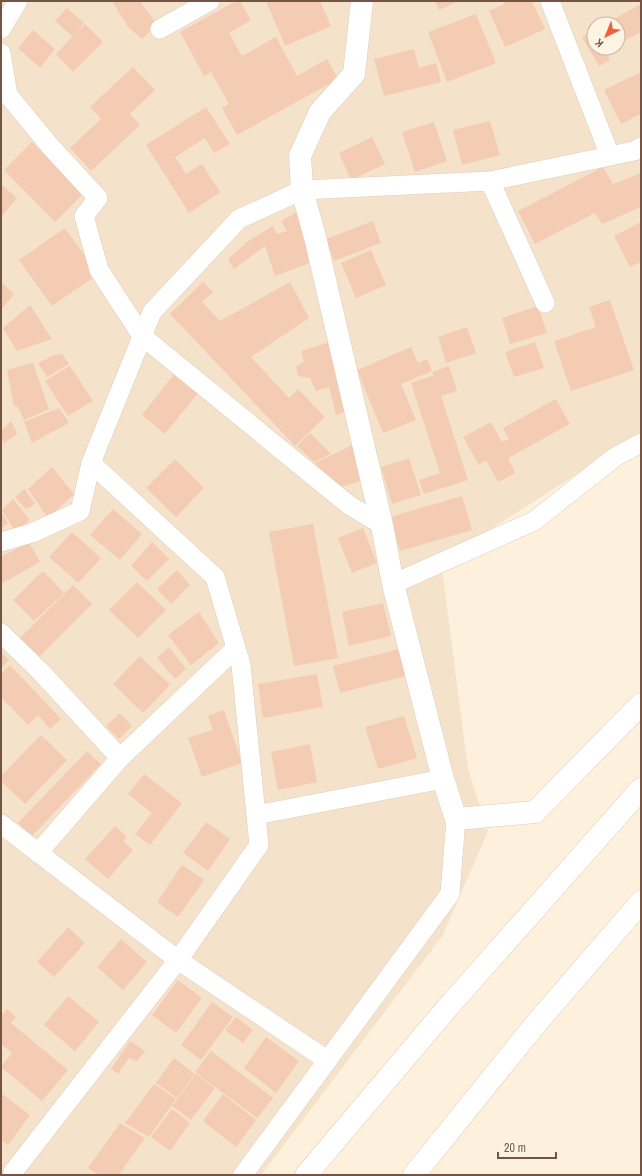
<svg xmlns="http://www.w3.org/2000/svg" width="642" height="1176" viewBox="0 0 642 1176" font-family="'Archivo Narrow',sans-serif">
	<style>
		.residential { fill: #f5e2cb; fill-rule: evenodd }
		.building { fill: #f4ccb3 }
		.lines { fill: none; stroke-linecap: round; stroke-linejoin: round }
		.minor-casing { stroke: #e1ccb9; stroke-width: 20 }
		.tertiary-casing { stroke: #e1ccb9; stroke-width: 23 }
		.minor { stroke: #fff; stroke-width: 19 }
		.tertiary { stroke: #fff; stroke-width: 22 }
	</style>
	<rect width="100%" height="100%" fill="#fdf0dd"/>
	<!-- residential -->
	<path class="residential" d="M1,1H641V433L441,561L468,769L488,831L443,935L261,1175H1ZM594,24H618V48H594Z"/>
	<!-- building -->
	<path class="building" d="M112,1H140L157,24L142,39L128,27Z
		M236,1H240L251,20L229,33L242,56L276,37L297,76L327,59L338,79L237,135L222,108L229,104L211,72L204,76L180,32Z
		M266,1H320L331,26L285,46Z
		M435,1H459L439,10Z
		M503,1H532L545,29L505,47L489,11L504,4Z
		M641,4V32L618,44V24H605Z
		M67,8L84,23L73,37L55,21Z
		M476,14L496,63L447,82L428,32Z
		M85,24L103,42L73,72L56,54Z
		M33,30L55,49L40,68L18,48Z
		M594,30V48H612L606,51L610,60L599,66L582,37Z
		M414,49L419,68L436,63L441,82L384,96L374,59Z
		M133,67L155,90L130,114L140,125L91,171L70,148L101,119L90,107Z
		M641,72V114L621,124L604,90Z
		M206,107L230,144L214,153L205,138L175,157L186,174L202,164L220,192L189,213L146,145Z
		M490,121L500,155L462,165L453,130Z
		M434,122L447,161L415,172L402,132Z
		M372,137L385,164L351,180L339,153Z
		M32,142L83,194L55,222L4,170Z
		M603,167L613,184L641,173V207L602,224L595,213L535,244L518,211Z
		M1,184L17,198L1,217Z
		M300,210L312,262L275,276L265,246L234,269L228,259L248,241L273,226L277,234L287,231L281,221Z
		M373,221L381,243L334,261L326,239Z
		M641,222V262L630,267L614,236Z
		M65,228L98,274L52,306L19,260Z
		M371,250L386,285L356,298L341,263Z
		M1,282L14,294L1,310Z
		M203,282L213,292L202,302L220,321L290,282L309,318L251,357L289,398L298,389L325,417L295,446L170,314Z
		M610,300L634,370L571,391L554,341L596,327L589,307Z
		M30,305L52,339L17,351L3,328Z
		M538,306L547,333L510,344L502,318Z
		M467,327L476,353L446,363L438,337Z
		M330,342L348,411L336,415L329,387L316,391L310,378L298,376L296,366L304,362L301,351Z
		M535,342L544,368L514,377L505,352Z
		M411,347L418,363L427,359L432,371L401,384L416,420L383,433L357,370Z
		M62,354L69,364L47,377L38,363L55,355Z
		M33,363L49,409L24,420L18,407L14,406L7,370Z
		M70,366L93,401L68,416L45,381Z
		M449,366L457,391L441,396L468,480L424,494L419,480L440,473L411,383L434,375L432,372Z
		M174,374L198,393L165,434L142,415Z
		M556,399L570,424L508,458L515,473L498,482L486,460L479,465L463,437L491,422L502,442L509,439L503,428Z
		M59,408L69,423L32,443L24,422Z
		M11,421L17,434L4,443L1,437V431Z
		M310,433L331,454L314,462L297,446Z
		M355,444L363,480L338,488L315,463Z
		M409,458L421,495L392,504L381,467Z
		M175,459L204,488L176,517L146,488Z
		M52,467L74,494L48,518L28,489Z
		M25,489L35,504L26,509L15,497Z
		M462,496L472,530L400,551L390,517Z
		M13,499L30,520L15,531L2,510Z
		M113,509L142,534L120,560L90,535Z
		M1,512L8,523L1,529Z
		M313,524L338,658L294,666L269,532Z
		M363,528L377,563L352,573L338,538Z
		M72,532L101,558L78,583L49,557Z
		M29,542L40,562L1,584V557Z
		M152,542L169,559L147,581L131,566Z
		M177,570L190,585L171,604L157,589Z
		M43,571L64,593L34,621L13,600Z
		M137,582L166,610L138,638L109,610Z
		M73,585L92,604L39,657L20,638Z
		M383,603L391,636L349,646L342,612Z
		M199,612L219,643L191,665L168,635Z
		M169,647L186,669L175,679L157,658Z
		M399,649L406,676L340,693L333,666Z
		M1,653L9,660L1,668Z
		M140,656L170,685L143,713L113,684Z
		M10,665L61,719L50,729L38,715L28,725L1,697V674Z
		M317,674L323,707L263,718L258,684Z
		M224,710L242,763L202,777L188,738L213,730L208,716Z
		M120,713L132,726L119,739L106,726Z
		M404,716L417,758L378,769L365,727Z
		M41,735L67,760L25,804L1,781V776Z
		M310,744L317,782L278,790L271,752Z
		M87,751L101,764L32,836L18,823Z
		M144,774L182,803L150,845L135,834L152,813L128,794Z
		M206,822L230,839L208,871L183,853Z
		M115,826L127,837L123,841L133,850L108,879L85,859Z
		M182,865L204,880L178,917L157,902Z
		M68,927L85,943L54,977L37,962Z
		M121,939L147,962L123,990L97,967Z
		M178,980L202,998L176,1033L152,1015Z
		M68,996L99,1022L75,1051L44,1025Z
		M212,1002L233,1017L201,1060L181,1045Z
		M7,1009L16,1017L11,1023L68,1070L42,1101L1,1067L12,1053L1,1044V1016Z
		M236,1017L253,1030L243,1043L225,1030Z
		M266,1037L299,1061L276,1093L244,1068Z
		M130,1041L145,1051L137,1061L129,1058L118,1074L111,1069Z
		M211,1051L273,1098L257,1118L195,1072Z
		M174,1058L195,1074L177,1098L156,1083Z
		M196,1074L215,1088L191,1120L172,1106Z
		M154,1084L176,1099L149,1137L125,1123Z
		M1,1093L30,1115L8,1145L1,1140Z
		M223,1094L256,1120L236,1147L203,1121Z
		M172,1109L190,1123L170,1151L151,1137Z
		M120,1123L145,1138L119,1175H98L88,1168Z"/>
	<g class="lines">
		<!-- minor casing -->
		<g class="minor-casing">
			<path id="minor" d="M550,1L610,156
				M1,29L18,1
				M160,29L210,1
				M1,53L8,95L50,146L98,198L84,216L99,270L142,336L349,505L382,525
				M490,181L545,303
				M1,542L32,533L80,511L91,463L152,312L239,219L302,190L490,181L634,151L641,147
				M393,584L534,521L615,457L641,443
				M1,633L41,672L120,758L236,648
				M256,815L443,779
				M1,824L178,960L327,1060
				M38,853L120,758
				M13,1172L178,960L259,845L241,665L215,577L91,463
				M243,1175L450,894L456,819"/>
		</g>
		<!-- tertiary casing -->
		<g class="tertiary-casing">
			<path id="tertiary" d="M362,1L354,74L320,112L300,156L302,190L315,237L382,525L393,584L443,779L456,819L535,812L641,704
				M306,1175L448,1007L641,789
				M414,1175L534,1026L641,902"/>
		</g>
		<!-- minor -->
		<use href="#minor" class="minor"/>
		<!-- tertiary -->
		<use href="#tertiary" class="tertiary"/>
	</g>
	<!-- border -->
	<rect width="642" height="1176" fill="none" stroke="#745545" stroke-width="4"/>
	<!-- north arrow -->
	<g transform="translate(606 36) rotate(223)"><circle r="19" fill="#fff4e4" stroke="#c7b4a4"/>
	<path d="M0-3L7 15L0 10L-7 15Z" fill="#f0603a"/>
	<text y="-6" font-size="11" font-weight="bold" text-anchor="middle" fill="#745545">K</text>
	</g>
	<!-- scale -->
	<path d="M498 1152v6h58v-6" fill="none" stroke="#745545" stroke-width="2"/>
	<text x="504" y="1152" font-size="12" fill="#745545" stroke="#fff4e4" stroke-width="3" paint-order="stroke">20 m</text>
</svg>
